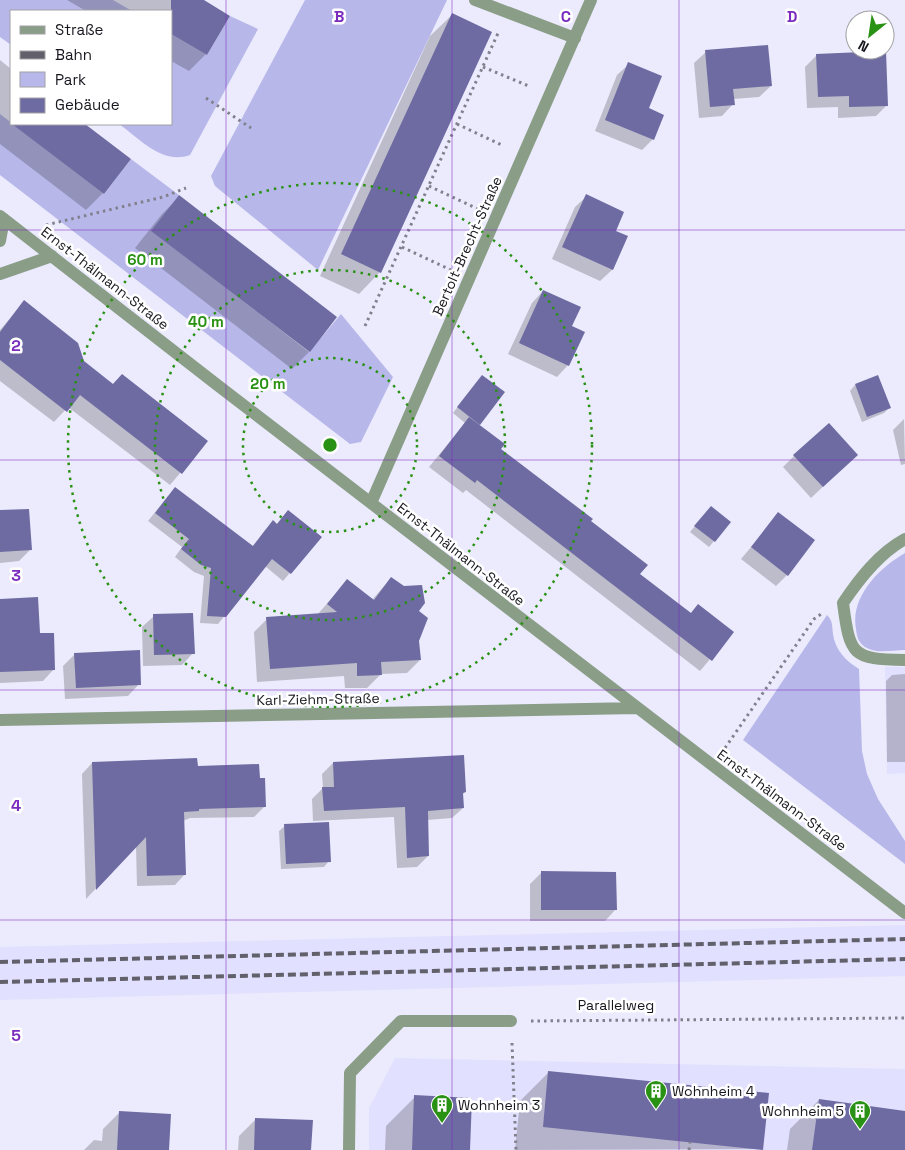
<svg xmlns="http://www.w3.org/2000/svg" width="905" height="1150" viewBox="0 0 905 1150" font-family="'Space Grotesk',sans-serif">
	<style>
		.built { fill: #e1e0fe }
		.green { fill: #b8b7ea }
		.shadow { fill: #0003 }
		.building { fill: #6e6ba2 }
		.lines { fill: none; stroke-linecap: round; stroke-linejoin: round }
		.path { stroke: #81808d; stroke-width: 3; stroke-dasharray: 2.5 4; stroke-linecap: butt }
		.service { stroke: #8a9d87; stroke-width: 12 }
		.minor { stroke: #8a9d87; stroke-width: 12 }
		.rail { stroke: #61606b; stroke-width: 4; stroke-dasharray: 8 4; stroke-linecap: butt }
		.grid { fill: none; stroke: #7b2cbf; stroke-width: 1; stroke-opacity: 0.55 }
		.ring { fill: none; stroke: #299114; stroke-width: 2.5; stroke-dasharray: 2.5 5 }
		.labels { text-anchor: middle; stroke-width: 5; stroke-linejoin: round; paint-order: stroke }
		.street-label { font-size: 14px; fill: #17161e; stroke: #fff }
		.poi-label { font-size: 14px; fill: #17161e; stroke: #fff; text-anchor: start }
		.grid-label { font-size: 16px; text-anchor: middle; font-weight: bold; fill: #7b2cbf; stroke: #fff; stroke-width: 5; stroke-linejoin: round; paint-order: stroke }
		.centre { fill: #299114; stroke: #fff; stroke-width: 2.5 }
		.ring-label { font-size: 15px; text-anchor: middle; font-weight: bold; fill: #299114; stroke: #fff; stroke-width: 5; stroke-linejoin: round; paint-order: stroke }
	</style>
	<rect width="100%" height="100%" fill="#ebebfd"/>
	<!-- built -->
	<path class="built" d="M885,667H905V773L887,774Z
		M905,925V976L0,1000V947Z
		M395,1058L905,1069V1150H369V1108Z"/>
	<!-- green -->
	<path class="green" d="M0,0H113L132,11H11V45L0,37Z
		M305,0H447L318,270L215,186L211,176Z
		M230,16L258,29L190,155C162,165 140,139 119,124H171V34L207,55Z
		M0,114L104,194L131,159L179,195L152,231L309,352L341,314L393,377L361,442L350,444L0,175Z
		M905,553V650C893,650 877,654 867,648C859,644 857,638 856,629C850,597 879,568 905,553Z
		M827,615C833,621 832,626 833,634C835,650 846,661 859,669L862,751L867,774L878,799L905,841V864L743,740Z"/>
	<!-- shadow -->
	<path class="shadow" d="M67,0H201L206,54L189,71L171,61V11H86Z
		M452,15L380,272L359,294L320,276L430,36Z
		M706,52L771,86L759,97L733,99V104L722,116L699,118L694,63Z
		M816,56L887,105L876,116L838,118V107L807,108L805,67Z
		M0,60L11,69V124H83L129,159L103,193L86,210L0,144Z
		M629,64L647,109L653,139L642,150L595,131L617,75Z
		M587,196L614,231L627,237L612,270L600,281L552,259L575,207Z
		M179,197L335,317L309,352L292,369L135,248L162,214Z
		M543,291L568,365L557,377L508,354L532,303Z
		M24,302L83,362L112,385L122,375L207,441L170,485L68,407L54,422L0,381V330Z
		M477,382L503,392L478,425L499,449L590,522L639,574L690,614L698,605L733,632L700,671L466,490L463,493L429,467L465,423L453,413Z
		M855,385L889,408L884,413L862,422L850,391Z
		M904,419L905,464L901,465L893,430Z
		M794,456L845,466L811,498L783,467Z
		M168,496L252,547L266,529L276,525L288,511L320,537L283,581L265,566L218,624L200,623L204,576L194,572L175,557L182,547L148,521Z
		M0,511L30,550L19,561L0,563Z
		M706,513L714,541L709,547L690,532Z
		M779,514L787,575L776,586L741,559Z
		M391,578L418,641L420,660L407,673L381,674L367,688H345L344,676L257,682L254,632L267,619L317,615L347,581L372,600Z
		M0,600L39,635L54,669L43,681L0,683Z
		M154,616L193,653L182,665L143,666L142,627Z
		M75,654L139,684L128,696L65,699L63,666Z
		M905,674V762H887L886,681L892,675Z
		M92,763L196,768L259,779L265,806L254,817L190,818L183,821L185,874L175,885L137,886L136,846L86,899L82,774Z
		M333,763L465,792L462,795L463,808L452,818L427,820L428,856L417,867L397,868L394,817L313,821L312,799L323,788L322,774Z
		M285,826L329,861L324,867L281,869L279,831Z
		M542,872L616,909L605,921H530V884Z
		M549,1072L761,1149L515,1150L520,1101Z
		M415,1097L468,1150H385L386,1126Z
		M819,1100L905,1112V1150H787L790,1129Z
		M120,1112L168,1150H84L94,1140L102,1141L103,1129Z
		M256,1119L310,1150H238L239,1136Z"/>
	<!-- building -->
	<path class="building" d="M171,0H204L230,16L207,55L171,34Z
		M452,13L492,32L381,273L341,254Z
		M768,45L772,86L733,89L735,105L710,107L705,50Z
		M886,51L888,106L849,107V96L818,97L816,54Z
		M628,62L662,76L649,108L664,115L654,140L605,120Z
		M12,124H85L131,159L104,194Z
		M586,194L624,212L616,231L628,236L613,270L562,247Z
		M179,195L337,317L310,352L151,231Z
		M543,290L581,307L572,326L585,332L569,366L519,343Z
		M24,300L78,343L84,361L113,384L122,374L208,441L182,474L80,395L67,412L0,360V332Z
		M482,375L505,392L480,425L457,407Z
		M878,375L891,408L867,417L855,384Z
		M469,417L505,444L501,449L593,519L591,521L648,565L640,574L691,613L698,604L734,632L712,661L477,480L475,483L439,456Z
		M829,423L858,455L823,487L793,455Z
		M175,487L253,546L273,520L277,524L288,510L322,537L291,574L272,559L226,617L207,616L211,568L201,565L181,549L189,539L155,513Z
		M711,506L731,522L715,542L694,526Z
		M29,509L32,550L0,552V510Z
		M778,512L815,540L788,576L751,547Z
		M391,577L404,586L422,585L425,603L419,611L428,618L419,641L421,660L381,662L382,675L357,676V663L270,669L266,617L337,612L327,604L347,579L374,600Z
		M38,597L40,633H54L55,670L0,672V599Z
		M193,613L195,654L154,655L153,614Z
		M140,650L141,685L76,688L74,653Z
		M464,755L466,792L463,793L464,808L428,811L429,856L407,858L405,807L324,811L322,787H334L333,762Z
		M197,758L198,766L259,764L260,778H265L266,807L199,809V811L184,812L186,875L147,876L146,837L96,890L92,762Z
		M329,822L331,862L286,864L284,824Z
		M541,871L616,872L617,910H541Z
		M548,1071L769,1093L763,1150L543,1127Z
		M414,1095L472,1098L470,1150H412Z
		M819,1099L905,1111V1150H812Z
		M119,1111L171,1114L169,1150H117Z
		M255,1118L313,1120L311,1150H254Z"/>
	<g class="lines">
		<!-- path -->
		<path class="path" d="M483,67L531,87
			M206,98L251,128
			M457,124L504,146
			M429,186L478,209
			M46,225L163,197L186,188
			M402,247L451,270
			M365,326L499,31
			M725,748L814,619L824,612
			M531,1021L905,1018
			M512,1043L516,1150
			M689,1150L690,1142"/>
		<!-- service -->
		<path class="service" d="M475,0L575,38"/>
		<!-- minor -->
		<path class="minor" d="M0,216L216,384L905,913
			M0,241L4,219
			M0,274L52,256
			M371,503L591,0
			M905,539C879,553 859,579 843,603C850,656 852,659 905,660
			M0,720L636,708
			M349,1150L350,1073L401,1021H511"/>
		<!-- rail -->
		<path class="rail" d="M0,962L905,939
			M0,982L905,959"/>
	</g>
	<!-- grid -->
	<path class="grid" d="M226,0V1150M452,0V1150M679,0V1150M0,230H905M0,460H905M0,690H905M0,920H905"/>
	<!-- distance rings -->
	<g class="ring">
		<circle cx="330" cy="445" r="87"/>
		<circle cx="330" cy="445" r="175"/>
		<circle cx="330" cy="445" r="262"/>
	</g>
	<!-- icons -->
	<defs>
		<g id="building-pin" transform="scale(1.125)"><path d="M0 17L-7.5 6A9.5 9.5 0 1 1 7.5 6Z" fill="#299114" stroke="#fff"/><path d="M-4-6H4V6H1V3H-1V6H-4ZM-2.5-4.3h1.7v1.8h-1.7ZM.8-4.3h1.7v1.8H.8ZM-2.5-1h1.7V.8h-1.7ZM.8-1h1.7V.8H.8Z" fill="#fff"/></g>
	</defs>
	<g fill-rule="evenodd">
		<use href="#building-pin" x="656" y="1091"/>
		<use href="#building-pin" x="442" y="1105"/>
		<use href="#building-pin" x="860" y="1111"/>
	</g>
	<g class="labels">
		<!-- street labels -->
		<g class="street-label">
			<text transform="translate(467 246) rotate(-66)" y="5">Bertolt-Brecht-Straße</text>
			<text transform="translate(105 278) rotate(38)" y="5">Ernst-Thälmann-Straße</text>
			<text transform="translate(461 554) rotate(38)" y="5">Ernst-Thälmann-Straße</text>
			<text transform="translate(318 699) rotate(-1)" y="5">Karl-Ziehm-Straße</text>
			<text transform="translate(782 800) rotate(37)" y="5">Ernst-Thälmann-Straße</text>
			<text x="616" y="1010">Parallelweg</text>
		</g>
		<!-- poi labels -->
		<g class="poi-label">
			<text x="672" y="1096">Wohnheim 4</text>
			<text x="458" y="1110">Wohnheim 3</text>
			<text x="844" y="1116" text-anchor="end">Wohnheim 5</text>
		</g>
	</g>
	<g class="grid-label">
		<text x="339" y="22">B</text>
		<text x="566" y="22">C</text>
		<text x="792" y="22">D</text>
		<text x="16" y="351">2</text>
		<text x="16" y="581">3</text>
		<text x="16" y="811">4</text>
		<text x="16" y="1041">5</text>
	</g>
	<circle cx="330" cy="445" r="8" class="centre"/>
	<g class="ring-label">
		<text x="145" y="265">60 m</text>
		<text x="206" y="327">40 m</text>
		<text x="268" y="389">20 m</text>
	</g>
	<!-- legend -->
	<rect x="10" y="10" width="162" height="115" fill="#ffffff" stroke="#a2a2a5"/>
	<rect x="20" y="26" width="25" height="8" fill="#8a9d87" stroke="#a2a2a5"/>
	<text x="55" y="35" font-size="15" fill="#17161e">Straße</text>
	<rect x="20" y="51" width="25" height="8" fill="#61606b" stroke="#a2a2a5"/>
	<text x="55" y="60" font-size="15" fill="#17161e">Bahn</text>
	<rect x="20" y="72" width="25" height="15" fill="#b8b7ea" stroke="#a2a2a5"/>
	<text x="55" y="85" font-size="15" fill="#17161e">Park</text>
	<rect x="20" y="98" width="25" height="15" fill="#6e6ba2" stroke="#a2a2a5"/>
	<text x="55" y="110" font-size="15" fill="#17161e">Gebäude</text>
	<!-- north arrow -->
	<g transform="translate(870 35) rotate(210)"><circle r="24" fill="#ffffff" stroke="#a2a2a5"/>
	<path d="M0-4L9 19L0 12L-9 19Z" fill="#299114"/>
	<text y="-8" font-size="14" font-weight="bold" text-anchor="middle" fill="#17161e">N</text>
	</g>
</svg>
